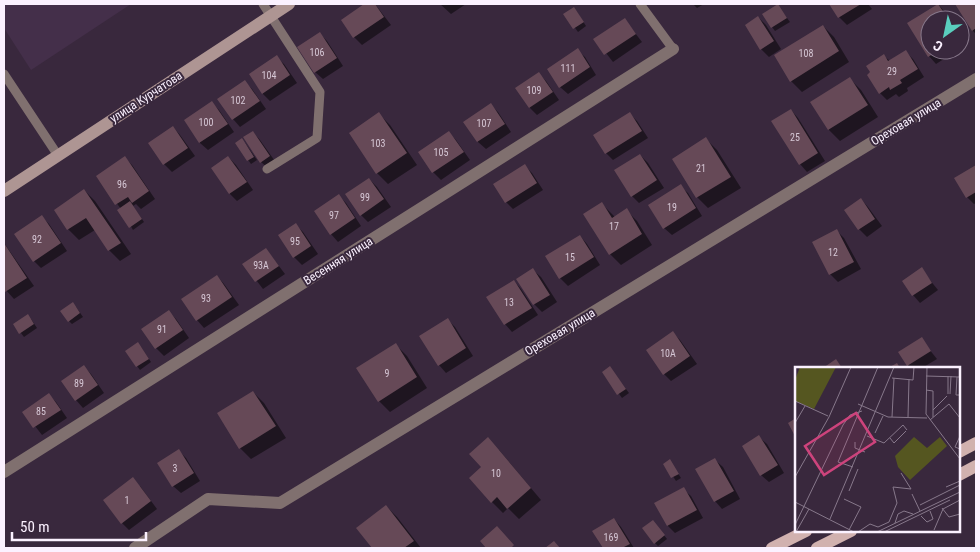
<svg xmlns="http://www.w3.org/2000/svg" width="980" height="552" viewBox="0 0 980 552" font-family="'Roboto Condensed',sans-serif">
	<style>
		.built { fill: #442f4a }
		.shadow { fill: #0007 }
		.building { fill: #664957 }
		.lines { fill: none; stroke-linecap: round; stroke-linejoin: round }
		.lane { stroke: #80706f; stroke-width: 9 }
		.street { stroke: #80706f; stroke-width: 12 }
		.secondary { stroke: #ae9593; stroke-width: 12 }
		.primary { stroke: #d1b1af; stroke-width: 12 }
		.labels { text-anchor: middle; stroke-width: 4; stroke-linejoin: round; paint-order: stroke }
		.number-label { font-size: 10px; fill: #d6c7d5 }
		.street-label { font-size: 12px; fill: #fbf1ff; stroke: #39283d }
		.inset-road { fill: none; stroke: #87788b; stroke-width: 1 }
		.view { fill: #cd437c; fill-opacity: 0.15; stroke: #cd437c; stroke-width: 2.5 }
		.inset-edge { fill: none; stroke: #fbf1ff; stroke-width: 2.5 }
	</style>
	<rect width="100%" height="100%" fill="#39283d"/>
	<!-- built -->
	<path class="built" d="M4,4H131L31,70L4,28Z"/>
	<!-- shadow -->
	<path class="shadow" d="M367,4H375L391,25L362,45L354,37L343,20Z
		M440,4H466L451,14Z
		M693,4H704L697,8Z
		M831,4H868L872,9L847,25L839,17Z
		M956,4H976V34L973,31Z
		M939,5L951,20H930V50H958L936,64L929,56L909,24Z
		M778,6L790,22L775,31L772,27Z
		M577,12L586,26L578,32L565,14Z
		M758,17L766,25L781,49L769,57L761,49L746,25Z
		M625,20L642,42L613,62L595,39Z
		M823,26L834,37L849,62L802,92L791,81Z
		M319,33L327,41L343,66L323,79L315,72Z
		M577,50L585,57L596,75L568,94L560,87Z
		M906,52L913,59L924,77L907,88L908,91L899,97L896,94L887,100L880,93L884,56L890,61Z
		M276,57L284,64L297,83L270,101L263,94L250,75Z
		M539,74L546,81L559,100L537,115L530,108L517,89Z
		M850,79L861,90L878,117L840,141L829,130L812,103Z
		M245,82L252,89L266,109L240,127L233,119Z
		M212,103L219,110L234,132L208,150L200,143L186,121Z
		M491,105L498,112L511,132L486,149L478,142L465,122Z
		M791,110L798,118L825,161L807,172L800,164Z
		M379,114L390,125L417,165L388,184L377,173L350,133Z
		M630,114L637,121L648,138L613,160L606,153Z
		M173,127L180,135L195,156L172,172L164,164Z
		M253,132L260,140L277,164L269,169L261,162L245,138Z
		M449,133L456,140L470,160L441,180L433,172L420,153Z
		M706,139L717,150L741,188L708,208L697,197L674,159Z
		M236,143H245L257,160L251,164Z
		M640,155L648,163L664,188L639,203L632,196Z
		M228,157L236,165L253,190L237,201L230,194Z
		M125,158L132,165L155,199L141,209L136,204L133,206L144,222L133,230L121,209L97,177Z
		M525,166L532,173L543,190L513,209L506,202Z
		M976,166V203L974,204L967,197L956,179Z
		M369,179L377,187L391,207L368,222L361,215Z
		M680,186L688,193L702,216L672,235L664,228Z
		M84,190L95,201L131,254L120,261L109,250L95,230L79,240L68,229L55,210Z
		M339,196L346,203L361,226L338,242L331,234Z
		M861,199L868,207L882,226L867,237L859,229L846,210Z
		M602,204L615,217L626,210L637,221L652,245L621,265L610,254Z
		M42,217L49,224L67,251L41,268L34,261Z
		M296,225L303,232L318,254L302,265L294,257L280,236Z
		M837,231L844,238L861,269L838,282L830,274Z
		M580,236L587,244L600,265L568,286L560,278Z
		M4,243L34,286L14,299L4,288Z
		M266,249L285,274L263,289L244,264Z
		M921,269L938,290L920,303L913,295Z
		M533,270L541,277L557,302L542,312L534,304L518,279Z
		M217,276L224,284L239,305L204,328L197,320L183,299Z
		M514,281L521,289L538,315L512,332L505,324Z
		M76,307L83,317L72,324L69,321Z
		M169,312L176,319L189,338L164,356L156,348L143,329Z
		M31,319L37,328L24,337L14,324Z
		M448,320L455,327L473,356L446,373L439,365Z
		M673,333L680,340L697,364L671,381L664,374Z
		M921,339L937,359L922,368H911L908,365Z
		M396,345L407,356L427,388L390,412L379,401Z
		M141,347L151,362L140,370L126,351Z
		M84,367L91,374L104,393L83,408L76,400Z
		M610,368L629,393L622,398L603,372Z
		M253,392L264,403L286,438L251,459L240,448Z
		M49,395L56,402L67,418L42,435L24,412Z
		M759,437L767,444L784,473L769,482L761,475Z
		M499,450L541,500L519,519L508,508L503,513L492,502L482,468Z
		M179,451L186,458L200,481L181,493L173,486Z
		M715,460L723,467L740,499L722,509L715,501Z
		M670,461L681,478L676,481L665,464Z
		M140,486L157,509L129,530L122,523Z
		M683,489L691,496L703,518L675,533L668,526L656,504Z
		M386,506L397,517L421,548H373L357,528Z
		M614,519L621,527L634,548H605L594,531Z
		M656,525L667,539L658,546L655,543Z"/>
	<!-- building -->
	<path class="building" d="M364,4H375L384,17L353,38L341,20Z
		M778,4L787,18L771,28L762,14Z
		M829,4H861L838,18Z
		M938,4L949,20H930V50H939L928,57L907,23Z
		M955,4H976V28L972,31Z
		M574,7L584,22L573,29L563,14Z
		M758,16L774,41L760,50L745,25Z
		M625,18L636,34L604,55L593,39Z
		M823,25L839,51L790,82L774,55Z
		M320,32L337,58L314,73L297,47Z
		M578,48L590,67L559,88L547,69Z
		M906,50L918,69L900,80L902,83L890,90L889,87L879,94L867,75L870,72L866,66L884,54L888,61Z
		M277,55L290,75L262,94L249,74Z
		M539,72L553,92L529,108L515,88Z
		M850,77L868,105L828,130L810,102Z
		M245,80L260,101L232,120L217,99Z
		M212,101L228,124L199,143L184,120Z
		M491,103L505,124L477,142L463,122Z
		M791,109L818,153L799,165L771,121Z
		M379,112L407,153L376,174L349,133Z
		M630,112L642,131L605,154L593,135Z
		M173,126L188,148L163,165L148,143Z
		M253,131L270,156L260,163L243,137Z
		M449,131L464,152L432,173L418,152Z
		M706,137L731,177L696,198L672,159Z
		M242,138L254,157L247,161L235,143Z
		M640,154L657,180L631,197L614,170Z
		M125,156L149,191L132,203L128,197L115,205L96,176Z
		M228,156L247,182L229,194L211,168Z
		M525,164L537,183L505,203L493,184Z
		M976,165V192L966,198L954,178Z
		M369,178L384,199L360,216L345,194Z
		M681,184L696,208L663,229L648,205Z
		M84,189L121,243L108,251L86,218L67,230L54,210Z
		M339,194L355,218L330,235L314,211Z
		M861,198L875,219L858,230L844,210Z
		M130,201L142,219L129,228L117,210Z
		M602,202L612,218L627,208L642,234L609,255L583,214Z
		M42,215L61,243L33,262L14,234Z
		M296,223L311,246L293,258L278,235Z
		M837,229L854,262L829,275L812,242Z
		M580,235L594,257L559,279L545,256Z
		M4,243L27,278L5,292L4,290Z
		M266,248L279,266L255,282L242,264Z
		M922,267L932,283L912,296L902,281Z
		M533,268L550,295L533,305L516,279Z
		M217,275L232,297L196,321L181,299Z
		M514,280L532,308L504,325L486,297Z
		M73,302L80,313L68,322L60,311Z
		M169,310L183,330L155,349L141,329Z
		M28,314L34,324L19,334L13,324Z
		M448,318L466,348L438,366L419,336Z
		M673,331L690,356L663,375L646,350Z
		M922,337L931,351L907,366L898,352Z
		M138,342L149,359L136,367L125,351Z
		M396,343L417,377L378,402L356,368Z
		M836,359L842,368H823Z
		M897,363L900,368H888Z
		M84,365L98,385L75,401L61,381Z
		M610,366L626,389L617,395L602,372Z
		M253,391L276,426L239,449L217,413Z
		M49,393L61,410L33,428L22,412Z
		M796,418V438L788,423Z
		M759,435L778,465L760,476L742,446Z
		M488,437L531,488L507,509L497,497L491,503L469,478L481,467L469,454Z
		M179,449L194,473L172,487L157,463Z
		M715,458L734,491L714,502L695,469Z
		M670,459L679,474L671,478L663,464Z
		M133,477L151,501L121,524L103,500Z
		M684,487L697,510L667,526L654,503Z
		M386,505L414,541L404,548H372L356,528Z
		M614,518L630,544L622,548H603L592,531Z
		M653,520L665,535L654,544L642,528Z
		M497,526L514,545L511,548H486L480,541Z
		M554,541L560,548H545Z"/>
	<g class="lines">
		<!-- lane -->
		<path class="lane" d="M263,4L320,92L317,138L267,169
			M640,4L673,49
			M4,74L57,154"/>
		<!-- street -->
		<path class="street" d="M4,472L673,49
			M135,548L208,499L280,503L976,79"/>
		<!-- secondary -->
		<path class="secondary" d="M4,191L289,4"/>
		<!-- primary -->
		<path class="primary" d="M959,452L976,443
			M959,475L976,466
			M772,548L806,531
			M817,548L851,531"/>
	</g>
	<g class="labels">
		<!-- number labels -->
		<g class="number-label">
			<text x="317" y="56">106</text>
			<text x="806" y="57">108</text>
			<text x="568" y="72">111</text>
			<text x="892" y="75">29</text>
			<text x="269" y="79">104</text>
			<text x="534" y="94">109</text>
			<text x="238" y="104">102</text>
			<text x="206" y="126">100</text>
			<text x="484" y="127">107</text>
			<text x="795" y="141">25</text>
			<text x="378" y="147">103</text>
			<text x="441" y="156">105</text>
			<text x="701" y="172">21</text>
			<text x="122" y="188">96</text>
			<text x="365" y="201">99</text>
			<text x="672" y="211">19</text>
			<text x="334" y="219">97</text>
			<text x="614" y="230">17</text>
			<text x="37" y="243">92</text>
			<text x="295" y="245">95</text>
			<text x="833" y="256">12</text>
			<text x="570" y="261">15</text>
			<text x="261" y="269">93А</text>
			<text x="206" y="302">93</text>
			<text x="509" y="306">13</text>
			<text x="162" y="333">91</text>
			<text x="668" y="357">10А</text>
			<text x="387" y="377">9</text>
			<text x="79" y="387">89</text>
			<text x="41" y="415">85</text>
			<text x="175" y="472">3</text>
			<text x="496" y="477">10</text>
			<text x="127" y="504">1</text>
			<text x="611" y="541">169</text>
		</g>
		<!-- street labels -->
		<g class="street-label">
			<text transform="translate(146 97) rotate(-33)" y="4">улица Курчатова</text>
			<text transform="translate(906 122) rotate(-31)" y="4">Ореховая улица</text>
			<text transform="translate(338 261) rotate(-32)" y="4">Весенняя улица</text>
			<text transform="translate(560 332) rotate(-31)" y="4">Ореховая улица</text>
		</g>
	</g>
	<!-- overview -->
	<g transform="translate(795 367)">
		<rect width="165" height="165" fill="#39283d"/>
		<path d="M5,0H41L19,42L0,34V13ZM119,70L132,81L145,70L152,79L115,113L103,100L100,89Z" fill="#555620"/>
		<path class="inset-road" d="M132,0L131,47L165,92M131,9L165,10M162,10L161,28H165M97,11L118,13L119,0M131,23L138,24V50M153,27V9M155,27L156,9M0,34L33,49M63,37L93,50L132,51M138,43L152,29M97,50L99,11M113,50L114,12M135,53L154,37L165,51M0,56L10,39M80,66L88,49M72,69L89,76L108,58L112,63M165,69L160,80L165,82M95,71L99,76L111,64M60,75V81L70,85M58,100L43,95L83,0M0,110L34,50L56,0M151,120L165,114M54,124L63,102M117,127L125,144M49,132L66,140L54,163M0,135L59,165M125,138L165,118M147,141L154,150L165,147M126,149L132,155L138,152L135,144M35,152L99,0M100,156L103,147L109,144L118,147M0,158L48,58L55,48L67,44M139,163L148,142L165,133M1,165L14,142M63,165L75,157L83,160L94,155L102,136L98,120L116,122L106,106M82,165L165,125M89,165L155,133"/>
		<path class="view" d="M61,46L80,75L29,108L10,79Z"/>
		<rect width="165" height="165" class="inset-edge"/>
	</g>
	<!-- border -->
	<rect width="980" height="552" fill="none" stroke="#fbf1ff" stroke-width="10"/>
	<!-- north arrow -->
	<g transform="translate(945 35) rotate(213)"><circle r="24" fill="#39283d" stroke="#87788b"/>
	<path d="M0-4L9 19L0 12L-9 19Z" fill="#5acebe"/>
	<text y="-8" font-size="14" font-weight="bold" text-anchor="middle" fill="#fbf1ff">С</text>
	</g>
	<!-- scale -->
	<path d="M12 532v8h134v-8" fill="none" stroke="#fbf1ff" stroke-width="2.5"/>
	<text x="20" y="532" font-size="15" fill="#fbf1ff" stroke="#39283d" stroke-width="4" paint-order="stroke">50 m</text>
</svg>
